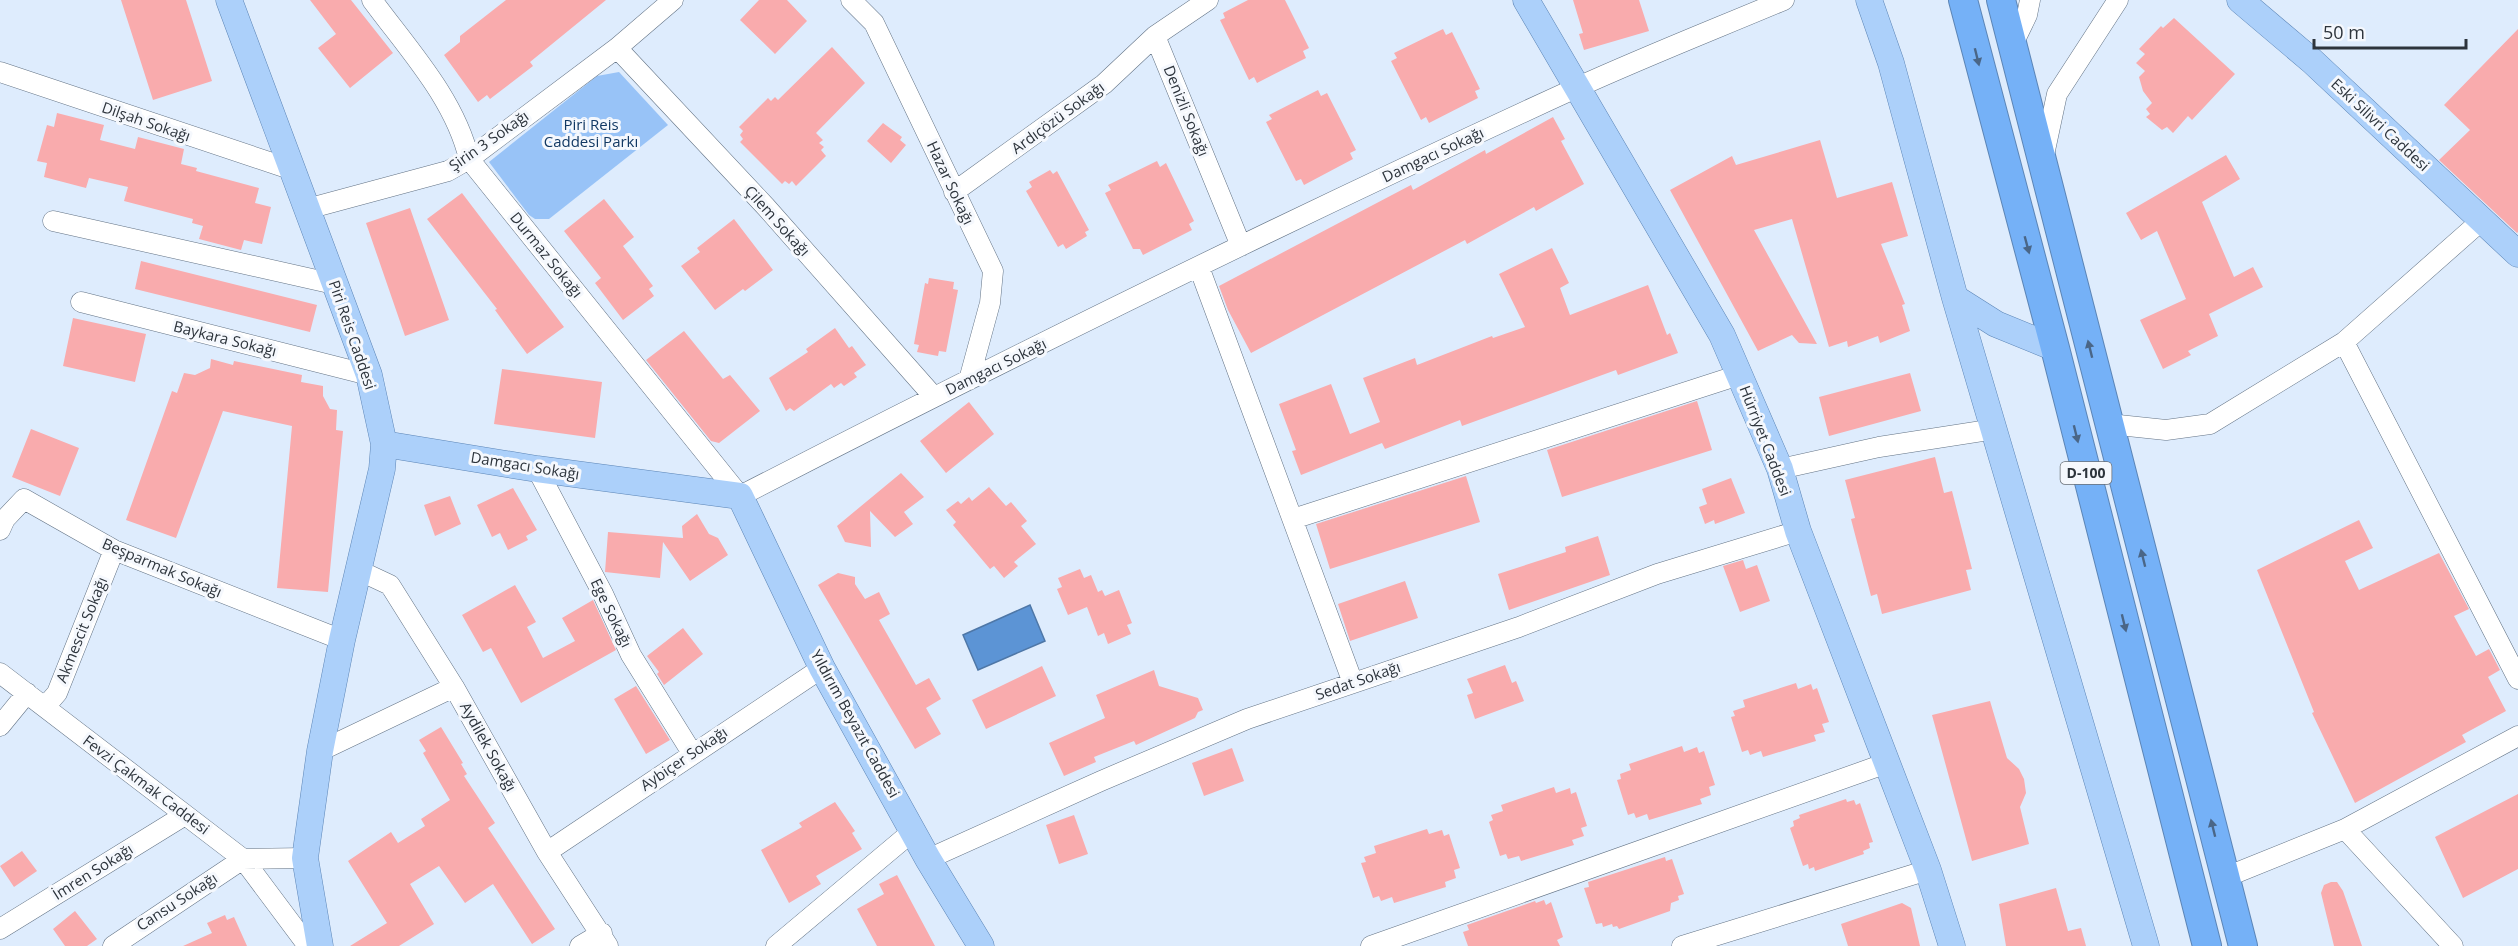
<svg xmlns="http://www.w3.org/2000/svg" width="2518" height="946" viewBox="0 0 2518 946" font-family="'Open Sans',sans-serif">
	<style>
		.green { fill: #98c3f7 }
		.water { fill: #5c94d5; stroke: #4e77a7; stroke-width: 1.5 }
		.building { fill: #f9abad }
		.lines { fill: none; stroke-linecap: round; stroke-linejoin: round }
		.minor-casing { stroke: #637385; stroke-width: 21 }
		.major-casing { stroke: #5c85b6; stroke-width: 27 }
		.highway-casing { stroke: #5c85b6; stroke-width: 30 }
		.minor { stroke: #fff; stroke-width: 20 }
		.major { stroke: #acd0fa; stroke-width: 26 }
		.highway { stroke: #75b1f7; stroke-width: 28 }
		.oneway { fill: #4a6687 }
		.labels { text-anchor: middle; stroke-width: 6; stroke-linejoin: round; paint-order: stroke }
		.shield { fill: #f5f8fd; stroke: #696f76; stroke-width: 1.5 }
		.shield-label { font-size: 14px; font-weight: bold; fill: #2d343c }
		.street-label { font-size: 15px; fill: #2d343c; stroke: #f5f8fd }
		.park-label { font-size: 15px; fill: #123964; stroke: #f5f8fd }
	</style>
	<rect width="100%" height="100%" fill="#deecfd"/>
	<!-- green -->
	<path class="green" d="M619,72L668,125L549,219H535L529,215L489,162L597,76Z"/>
	<!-- water -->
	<path class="water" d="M1030,605L1045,641L978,670L963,635Z"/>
	<!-- building -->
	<path class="building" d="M121,0H186L212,81L153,100Z
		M310,0H351L393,53L350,88L318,48L336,34Z
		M506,0H606L530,62L533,66L490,99L487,95L478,102L444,55L460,42V36Z
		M759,0H787L807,21L775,54L740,20Z
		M1248,0H1285L1309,48L1303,51L1306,58L1257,83L1254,77L1249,80L1220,20L1225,18L1223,13Z
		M1573,0H1639L1649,31L1584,50L1579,34L1583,33Z
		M2174,18L2235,74L2192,120L2188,116L2173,133L2167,127L2162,130L2146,117L2150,114L2146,109L2152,103L2143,91L2139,77L2145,71L2136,63L2145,54L2139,49L2161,26L2163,28Z
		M1443,29L1446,35L1452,32L1480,89L1475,91L1478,98L1429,123L1426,117L1421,120L1391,61L1397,58L1394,53Z
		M2518,29V232L2517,233L2439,160L2470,130L2444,105Z
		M832,47L865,83L816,133L823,140L819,143L824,147L821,150L826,156L796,186L792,181L789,184L785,181L782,184L740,142L743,139L740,135L743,131L739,127L768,98L771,101L775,97L778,100Z
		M1318,90L1321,96L1327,93L1356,150L1350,153L1353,159L1304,185L1301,179L1296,181L1266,122L1272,119L1269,115Z
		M57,113L104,125L100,140L135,149L138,137L184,149L181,164L197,168L196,171L259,188L255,203L271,207L262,244L244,240L241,250L199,239L203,226L192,223L193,219L124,201L128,187L89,178L86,188L44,177L47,163L37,161L47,125L54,127Z
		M1553,117L1565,139L1561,141L1584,184L1536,211L1534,207L1467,244L1465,240L1251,353L1228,310L1219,286L1411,185L1413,190L1485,150L1486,154Z
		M883,123L902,137L900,140L906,145L891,163L867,141Z
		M1820,140L1837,198L1892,182L1908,236L1881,244L1905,304L1902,305L1910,331L1880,343L1878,336L1848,347L1847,341L1829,347L1792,219L1754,230L1817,344L1799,343L1792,335L1758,351L1670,190L1732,156L1736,165Z
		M2226,155L2240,179L2202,202L2234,277L2253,267L2263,287L2209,314L2218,336L2188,351L2191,355L2163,369L2140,320L2186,299L2157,231L2141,240L2126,213Z
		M1157,161L1160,167L1166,163L1194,221L1189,224L1192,230L1143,255L1140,249H1133L1105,193L1111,190L1108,185Z
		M1050,170L1053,174L1057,171L1089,230L1085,232L1087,236L1066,249L1063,244L1058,247L1026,191L1032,187L1029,182Z
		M462,193L564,327L527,354L495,310L497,309L427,219Z
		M604,199L634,237L623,246L653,286L649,289L654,296L623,320L595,283L601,278L564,231Z
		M410,208L449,320L405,336L366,223Z
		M734,219L773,270L745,291L743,289L715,310L681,266L700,252L697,248Z
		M1552,248L1569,283L1560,288L1570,315L1648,285L1667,335L1670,333L1678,353L1618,375L1616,370L1462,426L1460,420L1385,449L1382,443L1301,475L1292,451L1296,450L1279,404L1331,384L1350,434L1380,422L1363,378L1415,358L1417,365L1492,336L1493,338L1525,327L1499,274Z
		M141,261L317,305L310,332L135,289Z
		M929,278L954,282L953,289L958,290L946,352L939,351L938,356L917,352L919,345L914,344L925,283L928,284Z
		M73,318L146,334L135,382L63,366Z
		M835,328L849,348L852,346L866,365L854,373L857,377L844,386L841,383L834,388L831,384L794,411L790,408L786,411L769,378L808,352L806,349Z
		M684,331L723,379L730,375L760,411L719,443L711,441L646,360Z
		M211,359L233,365L234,361L302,375L301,382L323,386V396L330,409L337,410L336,430L343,431L328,592L277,588L292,426L223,411L176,538L126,520L172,391L177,393L184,373L195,375L210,368Z
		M502,369L602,382L595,438L494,424Z
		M1910,373L1921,411L1829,436L1819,397Z
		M1697,401L1712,450L1562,497L1547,450Z
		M969,402L994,434L946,473L920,441Z
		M31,429L79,448L60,496L12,477Z
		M1935,457L1944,493L1952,491L1972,569L1966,570L1971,590L1882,614L1877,594L1871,596L1851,519L1855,518L1845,480Z
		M901,473L924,497L904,512L913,524L895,537L870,511L871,547L845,542L837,526Z
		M1466,476L1480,522L1330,569L1316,524Z
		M1731,478L1745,513L1715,524L1714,520L1705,524L1699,507L1707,504L1702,489Z
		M989,487L1006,506L1011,502L1027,521L1021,526L1036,544L1014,562L1018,566L1004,578L994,566L990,569L953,525L956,522L946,510L958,501L961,504L969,497L972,501Z
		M513,488L537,530L526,536L528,540L508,550L500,533L492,537L477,505Z
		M450,496L461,524L435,536L424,505Z
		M697,514L709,534L718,538L728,555L690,581L663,542L660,578L605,572L608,532L683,538L682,526Z
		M2359,520L2373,548L2345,561L2359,590L2439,553L2469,609L2454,616L2476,656L2489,649L2500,670L2488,677L2506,711L2462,735L2466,742L2355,803L2312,713L2314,712L2257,570Z
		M1598,536L1610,575L1509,610L1498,574L1566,552L1565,547Z
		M1743,560L1746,569L1757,565L1770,601L1740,612L1723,566Z
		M1080,569L1084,578L1091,575L1098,592L1102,590L1105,596L1119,590L1132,623L1127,625L1131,634L1108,644L1104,633L1098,636L1087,607L1068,615L1057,589L1062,587L1058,578Z
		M838,573L855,577V584L865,599L879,592L890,614L879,620L916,685L929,678L941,699L926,708L941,734L915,749L818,585Z
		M1405,581L1418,618L1350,641L1338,604Z
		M515,585L536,622L527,627L543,658L575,641L562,618L593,600L616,650L521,703L491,648L483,652L462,615Z
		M683,628L703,654L664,685L657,674L659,672L647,656Z
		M1505,665L1512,683L1516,681L1524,701L1475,719L1467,695L1473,693L1467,679Z
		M1042,666L1056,696L986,729L972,700Z
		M1154,670L1159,686L1198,698L1203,710L1198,712L1195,718L1136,745L1134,741L1094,757L1096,762L1064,776L1049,743L1105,718L1096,695Z
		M1796,683L1798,689L1811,684L1813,690L1817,688L1829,722L1822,724L1825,732L1814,735L1816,741L1763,757L1761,751L1750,755L1748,750L1742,752L1731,717L1735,716L1733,711L1745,707L1743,700Z
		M636,686L670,740L646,754L614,699Z
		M1990,701L2007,758L2019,769L2024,779L2026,793L2020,807L2029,844L1972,861L1932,715Z
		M441,727L463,763L461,764L467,774L464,776L495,823L488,828L555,929L532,944L493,884L465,903L439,866L410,884L434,924L399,946H350L387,923L348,861L391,832L398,843L425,826L421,819L450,800L423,753L426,751L419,740Z
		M1682,746L1684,752L1697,747L1699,753L1704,751L1715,785L1709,787L1711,795L1700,799L1702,804L1649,820L1647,814L1636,818L1634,813L1628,815L1617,780L1621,779L1620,774L1631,770L1629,764Z
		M1232,748L1244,781L1204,796L1192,763Z
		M1554,787L1556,793L1570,788L1571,794L1576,792L1587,826L1581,828L1584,836L1572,840L1574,845L1521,861L1519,856L1508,859L1506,854L1500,856L1489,822L1493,820L1491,815L1503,811L1501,805Z
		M2518,794V869L2463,898L2435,837Z
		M1846,799L1847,802L1854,800L1856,805L1860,803L1873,842L1869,843L1870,848L1863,851L1864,854L1815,871L1814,867L1809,869L1808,864L1803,866L1790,828L1794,826L1793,821L1800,818L1799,815Z
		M835,802L855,831L852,833L862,849L816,876L821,884L789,903L761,850L802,827L799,823Z
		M1074,815L1088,854L1059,864L1046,825Z
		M1427,829L1429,834L1442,830L1444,836L1449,834L1460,868L1454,870L1456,878L1445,882L1446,887L1394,903L1392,897L1381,901L1379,896L1373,898L1361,863L1366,862L1364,857L1376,853L1374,846Z
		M22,851L37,871L14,887L0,866Z
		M1665,857L1666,861L1672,859L1684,894L1678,896L1679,900L1671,903L1670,911L1619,929L1617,926L1613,927L1612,924L1603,927L1602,923L1596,924L1584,888L1589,887L1588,882Z
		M897,875L935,946H877L857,909L884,894L879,884Z
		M2331,882H2337L2343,891L2362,946H2334L2321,893L2324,885Z
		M2056,888L2068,931L2081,928L2086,946H2006L1999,904Z
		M1544,900L1546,905L1551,902L1563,937L1557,940L1560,946H1468L1463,932L1469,930L1467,925L1535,901L1536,903Z
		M1902,903L1911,908L1920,946H1848L1841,924Z
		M75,911L97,939L87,946H65L53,929Z
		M225,915L227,920L234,917L247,946H183L212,933L207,923Z"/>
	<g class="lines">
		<!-- minor casing -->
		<g class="minor-casing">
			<path id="minor" d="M372,0C408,49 455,99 469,159L740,496C1016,354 1294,217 1576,88C1644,57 1715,29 1784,0
				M851,0L874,23L993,271L990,303L969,380
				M1155,36L1241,246
				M2013,44L2027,15L2030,0
				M617,48L766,207L934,397
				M0,72L293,170
				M2044,155L2057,94L2118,0
				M954,192L1104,84L1155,36L1208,0
				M307,209L448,171L469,159L617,48L673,0
				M53,221L334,284
				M1199,267L1353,683
				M81,302L369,375
				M2344,342L2518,679
				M2109,424L2166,430L2210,424L2344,342L2481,221
				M537,469L603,594L631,655L692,753
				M1780,469L1879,447L1995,429
				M1293,519L1739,375
				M0,530L5,519L24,499L114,550L342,640
				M358,570L390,585L454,687
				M0,673L243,859L305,858
				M45,707L57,693L114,550
				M0,726L27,693
				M320,751L454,687L547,852L608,946
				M2345,829L2453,946
				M547,852L822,668
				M928,859L1101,781L1247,719L1519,627L1657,574L1798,531
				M2226,877L2345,829L2518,736
				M0,929L185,815
				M113,946L243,859L308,946
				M580,946L602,933
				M776,946L913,831
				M1371,946L1887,763
				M1682,946L1928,870"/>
		</g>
		<!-- major casing -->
		<g class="major-casing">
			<path id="major" d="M229,0L369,375L384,444L382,469L342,640L320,751L305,858L320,946
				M1526,0L1722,335L1780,469L1798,531L1928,870L1952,946
				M1869,0L1891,63L1955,298L2146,946
				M2240,0L2312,61L2518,254
				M1955,298L1996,324L2055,348
				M384,444L537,469L740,496L822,668L928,859L981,946"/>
		</g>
		<!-- highway casing -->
		<g class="highway-casing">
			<path id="highway" d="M1963,0L2055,348L2207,946
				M2001,0L2243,946"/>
		</g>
		<!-- minor -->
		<use href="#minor" class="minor"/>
		<!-- major -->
		<use href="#major" class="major"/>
		<!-- highway -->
		<use href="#highway" class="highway"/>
	</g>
	<!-- one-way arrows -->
	<defs><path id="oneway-solid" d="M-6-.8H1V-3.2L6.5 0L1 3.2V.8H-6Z" transform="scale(1.5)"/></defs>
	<g class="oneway">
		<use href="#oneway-solid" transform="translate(1977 57) rotate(76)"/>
		<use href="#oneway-solid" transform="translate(2027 245) rotate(75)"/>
		<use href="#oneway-solid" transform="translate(2090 349) rotate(-104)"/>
		<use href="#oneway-solid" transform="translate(2076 434) rotate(76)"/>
		<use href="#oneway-solid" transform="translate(2143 558) rotate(-104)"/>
		<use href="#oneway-solid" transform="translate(2124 623) rotate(76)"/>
		<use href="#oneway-solid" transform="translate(2213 828) rotate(-104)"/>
	</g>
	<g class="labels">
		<!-- shield labels -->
		<rect class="shield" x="2060.5" y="462" width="51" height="22" rx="4.5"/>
		<g class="shield-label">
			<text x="2086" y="478">D-100</text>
		</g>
		<!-- street labels -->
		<g class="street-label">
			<text transform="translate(1186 111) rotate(68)" y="5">Denizli Sokağı</text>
			<text transform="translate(1058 118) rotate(-36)" y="5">Ardıçözü Sokağı</text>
			<text transform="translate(146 122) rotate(19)" y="5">Dilşah Sokağı</text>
			<text transform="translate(2380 125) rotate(43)" y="5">Eski Silivri Caddesi</text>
			<text transform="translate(489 141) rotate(-35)" y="5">Şirin 3 Sokağı</text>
			<text transform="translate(1433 155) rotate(-25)" y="5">Damgacı Sokağı</text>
			<text transform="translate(950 183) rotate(65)" y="5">Hazar Sokağı</text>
			<text transform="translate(777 221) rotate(48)" y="5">Çilem Sokağı</text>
			<text transform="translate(546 255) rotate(51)" y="5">Durmaz Sokağı</text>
			<text transform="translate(352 335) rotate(71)" y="5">Piri Reis Caddesi</text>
			<text transform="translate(225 339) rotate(14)" y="5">Baykara Sokağı</text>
			<text transform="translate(996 367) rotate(-26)" y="5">Damgacı Sokağı</text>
			<text transform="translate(1765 441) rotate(69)" y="5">Hürriyet Caddesi</text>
			<text transform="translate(525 466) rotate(9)" y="5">Damgacı Sokağı</text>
			<text transform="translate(162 568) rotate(23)" y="5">Beşparmak Sokağı</text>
			<text transform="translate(611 613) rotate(64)" y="5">Ege Sokağı</text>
			<text transform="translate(82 630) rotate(-68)" y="5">Akmescit Sokağı</text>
			<text transform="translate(1358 681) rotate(-19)" y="5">Sedat Sokağı</text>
			<text transform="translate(855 724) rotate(61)" y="5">Yıldırım Beyazıt Caddesi</text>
			<text transform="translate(488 747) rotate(61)" y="5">Aydilek Sokağı</text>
			<text transform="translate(684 759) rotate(-34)" y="5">Aybiçer Sokağı</text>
			<text transform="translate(146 785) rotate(37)" y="5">Fevzi Çakmak Caddesi</text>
			<text transform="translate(93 872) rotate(-32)" y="5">İmren Sokağı</text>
			<text transform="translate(177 902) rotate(-33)" y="5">Cansu Sokağı</text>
		</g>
		<!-- park labels -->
		<g class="park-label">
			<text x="591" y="130">Piri Reis<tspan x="591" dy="17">Caddesi Parkı</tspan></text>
		</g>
	</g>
	<!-- scale -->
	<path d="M2314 39v9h152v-9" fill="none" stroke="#2d343c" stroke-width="3"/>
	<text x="2323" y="39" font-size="18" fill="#2d343c" stroke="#f5f8fd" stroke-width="4.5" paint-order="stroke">50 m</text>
</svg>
